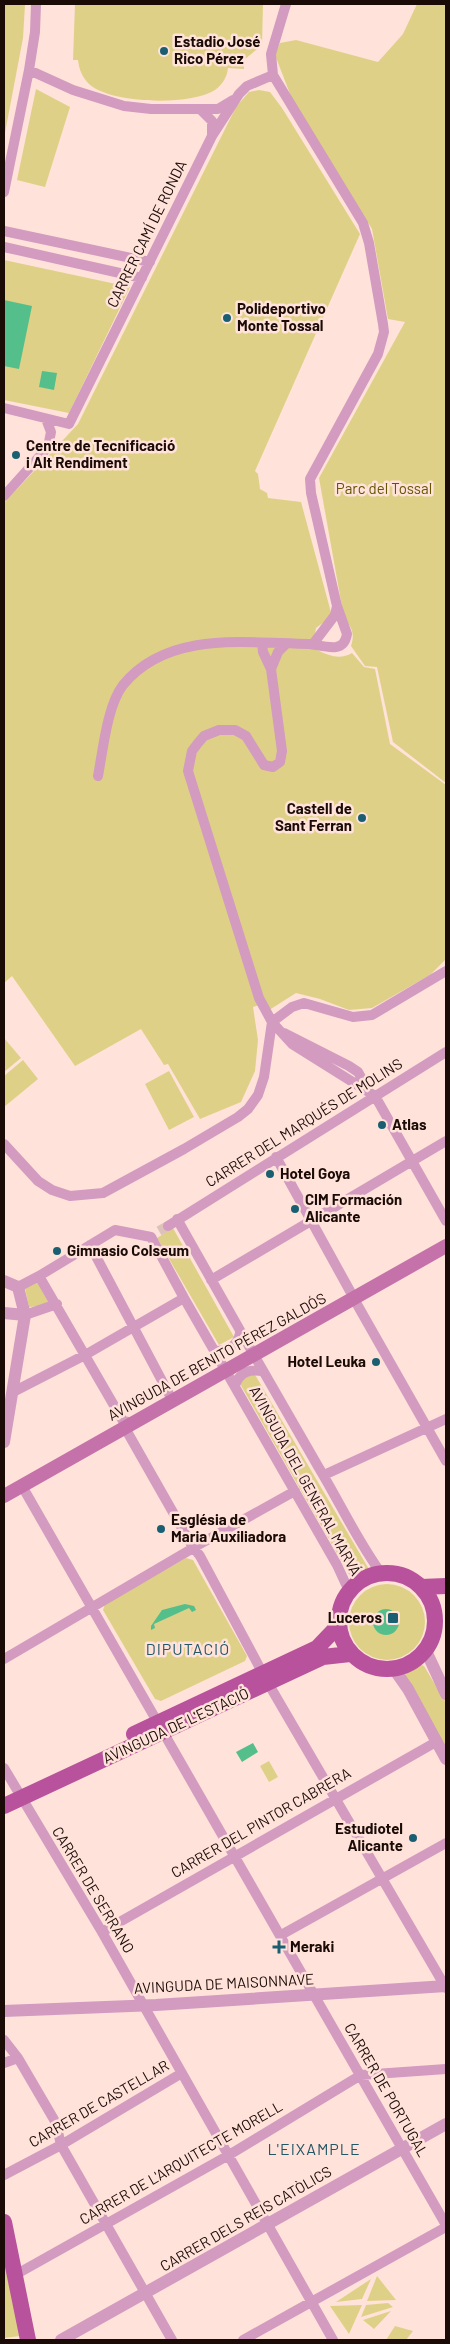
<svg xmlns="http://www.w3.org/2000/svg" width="450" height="2344" viewBox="0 0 450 2344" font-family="Barlow,sans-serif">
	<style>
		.green { fill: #ded187 }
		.water { fill: #54bf8b }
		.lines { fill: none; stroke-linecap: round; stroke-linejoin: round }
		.minor-tunnel { stroke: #ddc2ba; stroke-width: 10; stroke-dasharray: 10 5; stroke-linecap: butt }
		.minor { stroke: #d39bc0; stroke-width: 10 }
		.tertiary { stroke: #d39bc0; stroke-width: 12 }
		.secondary { stroke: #c572ab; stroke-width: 14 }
		.primary { stroke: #b9529c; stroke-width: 16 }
		.poi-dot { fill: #1a5f71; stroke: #ffe2d9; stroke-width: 2 }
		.labels { text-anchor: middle; stroke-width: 5; stroke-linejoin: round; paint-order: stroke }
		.poi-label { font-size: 15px; font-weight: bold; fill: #1b0b07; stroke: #ffe2d9; text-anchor: start }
		.street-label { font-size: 15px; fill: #1b0b07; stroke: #ffe2d9 }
		.park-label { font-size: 15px; fill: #635601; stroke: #ffe2d9 }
		.neighbourhood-label { font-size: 16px; letter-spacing: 1px; fill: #235766; stroke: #ffe2d9 }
	</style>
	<rect width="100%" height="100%" fill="#ffe2d9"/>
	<!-- green -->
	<path class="green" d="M4,4L25,5L23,38L4,138Z
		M75,4H263L262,45L244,60V69L228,68C227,77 223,84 215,90C190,106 111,104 89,84C82,77 79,69 78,60H73Z
		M417,4H446V783L393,742L377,667L365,666L351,646C355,633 352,628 344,618L319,478L405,322L388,319L372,229L292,99L275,55L280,43L296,40L378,62L403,34Z
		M36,89L70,107L45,187L17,180Z
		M259,90L270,92L282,108L360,234L255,471L258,474L260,489L267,493L268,498L301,502L332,616L316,628L314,639L317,650C330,656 340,660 352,653L364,667L375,669L390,744L446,785L445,960L430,975L372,1008L349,1010L320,999L296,993L266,1012L262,1004L253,1007L258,1040L255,1071L241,1102L200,1119L168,1064L164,1065L141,1029L75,1066L12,976L4,983V503L78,424L236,107L249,92Z
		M4,260L130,287L69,413L4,400Z
		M4,1038L21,1058L4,1072Z
		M23,1060L38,1079L4,1107V1076Z
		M169,1071L194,1117L169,1130L145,1084Z
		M173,1228L234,1337L219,1345L157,1238Z
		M39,1280L52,1301L42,1306L29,1307L25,1288Z
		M254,1373L370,1571L351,1578L239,1382Z
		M186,1558L193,1560L247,1656L245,1661L161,1701L155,1699L103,1610L105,1604Z
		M349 1622a38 38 0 1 1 76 0a38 38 0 1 1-76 0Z
		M420,1664L424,1666L446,1703V1747L405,1676L406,1671Z
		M269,1761L278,1777L269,1782L260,1766Z
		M4,2251L20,2336L4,2338Z
		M377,2276L396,2300L367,2301Z
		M371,2279L362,2299L336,2302Z
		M388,2303L393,2307L361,2317L366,2305Z
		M362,2305L349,2334L330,2306Z
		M391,2311L374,2329L363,2320Z
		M395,2326L413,2331L406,2340H386Z"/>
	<!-- water -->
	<path class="water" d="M4,300L32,306L19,369L4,366Z
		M42,371L57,373L54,390L39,387Z
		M185,1604L194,1606L196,1610L192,1612L189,1608L154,1624L155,1628L151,1630V1626L162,1610Z
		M373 1622a13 13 0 1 1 26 0a13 13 0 1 1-26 0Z
		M253,1743L258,1752L242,1762L236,1752Z"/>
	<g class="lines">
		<!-- minor-tunnel -->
		<path class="minor-tunnel" d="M159,1231L168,1226"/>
		<!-- minor -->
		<path class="minor" d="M29,70L73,90L124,106L151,109H218L233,100
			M201,110L212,121V136
			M4,192L29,70L35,32L36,4
			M4,231L150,262
			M4,247L142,278
			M4,408L69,424L212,136L239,94L247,86L273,75
			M4,496L48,447L51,432L46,419
			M262,643L263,652L271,669L282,751L280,762L273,767L264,765L246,736L235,730H219L204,736L198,743L192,751L188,771L259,998L272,1022L292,1044L375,1096L446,1221
			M313,644L335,615L337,606
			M271,669L278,652L286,644
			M98,776C103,750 107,706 123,685C168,630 247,643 309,644C318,645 327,648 336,647C343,646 346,640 347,634L337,606L311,493L310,479L378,354L384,332L383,324L369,243L363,223L273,75L271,54L286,4
			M272,1022L292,1007L304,1003L353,1017L372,1015L446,971
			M284,1033L349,1066L358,1072L368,1090
			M4,1144L38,1181L52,1190L70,1196L103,1193L184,1149L238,1117L248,1109L258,1095L264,1077L272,1022
			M276,1157L350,1291
			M177,1219C224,1303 271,1385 319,1468C340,1503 357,1540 381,1573
			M168,1226L446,1052
			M151,1237L184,1298L337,1565L349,1591
			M90,1245L169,1394
			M39,1276L123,1421L133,1423
			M211,1280L446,1141
			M18,1287L39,1276L115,1230L151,1237
			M354,1299L446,1461
			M25,1315L57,1304
			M215,1351C228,1351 238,1345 240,1333
			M235,1385C240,1372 249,1369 262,1371
			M13,1392L85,1355L184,1298
			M125,1428L191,1544L200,1556L268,1683L446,1988
			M324,1475L446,1419
			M22,1486L446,2225
			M4,1659L200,1544L295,1491
			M4,1768L102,1932L333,2340
			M102,1932L436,1742
			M281,1935L446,1843
			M4,2040L18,2058L56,2123L61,2145L172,2340
			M4,2063L18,2058
			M4,2175L61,2145L182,2073
			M15,2275L229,2155L361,2075L446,2069
			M243,2340L446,2227"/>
		<!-- tertiary -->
		<path class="tertiary" d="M4,1281L18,1287L25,1315L4,1442
			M4,1313L25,1315
			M426,1651L446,1694
			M394,1669L408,1689L446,1759
			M4,2011L156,2005L446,1986
			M61,2340L446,2124"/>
		<!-- secondary -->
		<path class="secondary" d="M4,1496L446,1246"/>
		<!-- primary -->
		<path class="primary" d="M339 1621a48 48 0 1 1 96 0a48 48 0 1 1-96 0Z
			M421,1587L446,1586
			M134,1734L317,1648L338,1626
			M4,1806L323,1657L350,1654
			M4,2222L28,2340"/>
	</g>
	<!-- markers -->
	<g class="poi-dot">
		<circle cx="164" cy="51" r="5"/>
		<circle cx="227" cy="318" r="5"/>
		<circle cx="16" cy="455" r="5"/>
		<circle cx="362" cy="818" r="5"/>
		<circle cx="382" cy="1125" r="5"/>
		<circle cx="270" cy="1174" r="5"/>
		<circle cx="295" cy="1209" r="5"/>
		<circle cx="57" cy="1251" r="5"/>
		<circle cx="376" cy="1362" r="5"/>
		<circle cx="161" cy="1529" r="5"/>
		<rect x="387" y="1612" width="12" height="12" rx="2.5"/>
		<circle cx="413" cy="1838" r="5"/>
		<path d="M276.5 1939.5h5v5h5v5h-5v5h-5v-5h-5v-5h5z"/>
	</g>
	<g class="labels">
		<!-- poi labels -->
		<g class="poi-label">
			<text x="174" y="47">Estadio José<tspan x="174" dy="17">Rico Pérez</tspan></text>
			<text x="237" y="314">Polideportivo<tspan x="237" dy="17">Monte Tossal</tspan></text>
			<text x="26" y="451">Centre de Tecnificació<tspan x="26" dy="17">i Alt Rendiment</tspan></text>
			<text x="352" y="814" text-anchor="end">Castell de<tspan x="352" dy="17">Sant Ferran</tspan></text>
			<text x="392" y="1130">Atlas</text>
			<text x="280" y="1179">Hotel Goya</text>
			<text x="305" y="1205">CIM Formación<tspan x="305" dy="17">Alicante</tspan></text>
			<text x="67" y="1256">Gimnasio Colseum</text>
			<text x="366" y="1367" text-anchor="end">Hotel Leuka</text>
			<text x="171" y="1525">Església de<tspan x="171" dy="17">Maria Auxiliadora</tspan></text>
			<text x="382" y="1623" text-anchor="end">Luceros</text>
			<text x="403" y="1834" text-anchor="end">Estudiotel<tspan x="403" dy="17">Alicante</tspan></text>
			<text x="290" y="1952">Meraki</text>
		</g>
		<!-- street labels -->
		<g class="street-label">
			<text transform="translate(147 234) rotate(-64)" y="5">CARRER CAMÍ DE RONDA</text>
			<text transform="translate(304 1123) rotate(-32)" y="5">CARRER DEL MARQUÉS DE MOLINS</text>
			<text transform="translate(217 1357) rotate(-29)" y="5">AVINGUDA DE BENITO PÉREZ GALDÓS</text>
			<text transform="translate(305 1481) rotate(61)" y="5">AVINGUDA DEL GENERAL MARVÁ</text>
			<text transform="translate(176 1726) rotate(-25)" y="5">AVINGUDA DE L'ESTACIÓ</text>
			<text transform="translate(261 1823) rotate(-30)" y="5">CARRER DEL PINTOR CABRERA</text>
			<text transform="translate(93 1890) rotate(59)" y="5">CARRER DE SERRANO</text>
			<text transform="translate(224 1984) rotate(-3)" y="5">AVINGUDA DE MAISONNAVE</text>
			<text transform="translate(386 2090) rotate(60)" y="5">CARRER DE PORTUGAL</text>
			<text transform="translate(99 2104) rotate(-30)" y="5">CARRER DE CASTELLAR</text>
			<text transform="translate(181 2163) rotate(-30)" y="5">CARRER DE L'ARQUITECTE MORELL</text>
			<text transform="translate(246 2219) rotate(-30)" y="5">CARRER DELS REIS CATÒLICS</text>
		</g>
		<!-- park labels -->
		<g class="park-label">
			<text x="384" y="494">Parc del Tossal</text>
		</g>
		<!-- neighbourhood labels -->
		<g class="neighbourhood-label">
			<text x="188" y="1655">DIPUTACIÓ</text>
			<text x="314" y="2155">L'EIXAMPLE</text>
		</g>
	</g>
	<!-- border -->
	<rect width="450" height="2344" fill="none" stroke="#1b0b07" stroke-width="10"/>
</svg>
